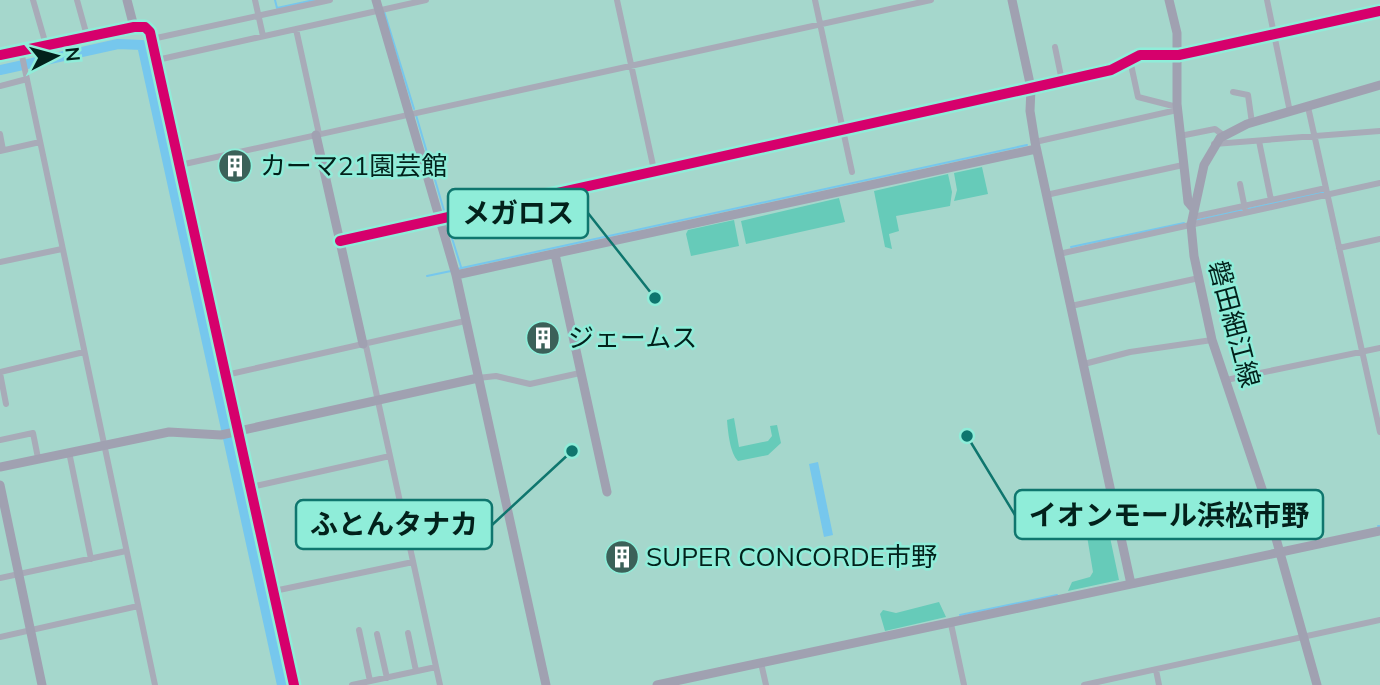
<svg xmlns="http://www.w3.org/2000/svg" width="1380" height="685" viewBox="0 0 1380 685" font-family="Mulish,'Noto Sans JP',sans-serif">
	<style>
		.forest { fill: #66cbb9 }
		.water { fill: #76c7ed }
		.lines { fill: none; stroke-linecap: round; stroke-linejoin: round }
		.stream { stroke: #76c7ed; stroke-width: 2 }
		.river { stroke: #76c7ed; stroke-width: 10 }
		.street { stroke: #a8abb8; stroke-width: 6 }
		.secondary { stroke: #a0a1b1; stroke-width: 9 }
		.cycleway-casing { stroke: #8fedd9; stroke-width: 15 }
		.cycleway { stroke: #d6006c; stroke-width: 10 }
		.labels { text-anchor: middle; stroke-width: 5; stroke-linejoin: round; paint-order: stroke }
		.poi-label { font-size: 26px; fill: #02211b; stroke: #8fedd9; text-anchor: start }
		.street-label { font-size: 26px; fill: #02211b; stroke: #8fedd9 }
		.leader { fill: none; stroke: #0f766e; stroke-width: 2.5 }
		.callout-dot { fill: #0f766e; stroke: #8fedd9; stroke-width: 2.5 }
		.callout { fill: #8fedd9; stroke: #0f766e; stroke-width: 2.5 }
		.callout-label { font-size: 28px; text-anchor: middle; font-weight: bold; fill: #02211b }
	</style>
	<rect width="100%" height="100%" fill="#a5d7cc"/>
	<!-- forest -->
	<path class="forest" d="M982,167L988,194L954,201L957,190L954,173Z
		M948,174L952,192L950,206L896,216L899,231L889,234L892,249L885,247L874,191Z
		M839,198L845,222L746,244L741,221Z
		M734,220L739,246L691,256L686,234L688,230Z
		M734,418L739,447L768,441L772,436L770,426L777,425L781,443L768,455L738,461C730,453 728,432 727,420Z
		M1107,523L1119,580L1068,591L1072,582L1090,577L1093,572L1085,524Z
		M939,602L946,617L885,631L880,614L883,610L896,613Z"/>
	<!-- water -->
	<path class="water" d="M818,462L833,535L824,537L809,464Z"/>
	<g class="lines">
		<!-- stream -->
		<path class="stream" d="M275,0L277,8L314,0
			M384,11L414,109
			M416,115L445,214
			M1248,209L1324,192
			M446,219L461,267
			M1198,220L1242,210
			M1071,247L1184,223
			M457,269L1027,145
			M427,276L451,271
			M1378,526H1380
			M960,615L1057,595"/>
		<!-- river -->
		<path class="river" d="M0,70L118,44L142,45L282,685"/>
		<!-- street -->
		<path class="street" d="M33,0L46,45
			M77,0L87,36
			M255,0L263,36
			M617,0L654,170
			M815,0L852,172
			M1267,0L1290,112
			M134,27L147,29L152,39L239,431
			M296,29L319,134
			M152,39L330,0
			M1055,47L1062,81
			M21,51L155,685
			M157,60L426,0
			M1130,60L1138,97L1177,107
			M0,86L27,79
			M1233,92L1248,95L1252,123
			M1308,107L1380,432
			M0,134L3,150
			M1180,136L1215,129L1223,135
			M1259,141L1271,200
			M1035,142L1177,110
			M1214,144L1380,131
			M0,151L40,142
			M180,165L931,0
			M1240,184L1245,209
			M1046,195L1183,165
			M1193,217L1326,188
			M439,218L1031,88L1111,70L1140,55H1179L1380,11
			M1339,248L1380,239
			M1059,254L1380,183
			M0,262L62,249
			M1071,306L1199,278
			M363,344L366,346L440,685
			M1084,364L1130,352L1212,340
			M0,372L84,352
			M0,373L6,404
			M226,375L465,321
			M478,378L496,376L530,384L580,373
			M1226,380L1380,348
			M0,440L33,433L38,458
			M69,452L91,559
			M251,487L390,456
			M0,578L126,551
			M274,591L413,562
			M951,624L964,685
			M359,630L370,681
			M408,633L416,671
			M377,634L387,678
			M0,637L138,606
			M761,663L766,685
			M1156,670L1159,685
			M352,685L436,667
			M1084,685L1380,620"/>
		<!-- secondary -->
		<path class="secondary" d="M376,0L456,275L546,685
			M1012,0L1031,88L1030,111L1035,142L1131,584
			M1169,0L1177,33V104L1188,202L1194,209
			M0,55L134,27L127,0
			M316,135L363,344
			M340,241L439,218
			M555,254L607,492
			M456,275L1036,149
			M239,431L294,685
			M0,467L169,432L221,435L478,378
			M0,485L42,685
			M657,685L1380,531
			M1317,685L1263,492L1212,340L1194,256L1191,225L1204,165L1220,138L1247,124L1380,85"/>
		<!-- cycleway casing -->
		<g class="cycleway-casing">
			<path id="cycleway" d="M0,55L134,27H145L150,32L294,685
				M340,241L1031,88L1111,70L1140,55H1179L1380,11"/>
		</g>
		<!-- cycleway -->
		<use href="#cycleway" class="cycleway"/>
	</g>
	<!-- icons -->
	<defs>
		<g id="building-disc" transform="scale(1.75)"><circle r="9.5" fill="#3b6159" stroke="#8fedd9"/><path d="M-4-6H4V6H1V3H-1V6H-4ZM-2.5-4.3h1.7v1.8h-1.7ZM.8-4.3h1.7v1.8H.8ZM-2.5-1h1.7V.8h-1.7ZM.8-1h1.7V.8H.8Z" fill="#fff"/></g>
	</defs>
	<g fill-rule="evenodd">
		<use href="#building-disc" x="235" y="166"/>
		<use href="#building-disc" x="543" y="338"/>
		<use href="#building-disc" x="622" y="557"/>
	</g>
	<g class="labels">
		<!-- poi labels -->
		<g class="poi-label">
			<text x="260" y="175">カーマ21園芸館</text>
			<text x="568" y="347">ジェームス</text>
			<text x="646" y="566">SUPER CONCORDE市野</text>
		</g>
		<!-- street labels -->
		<g class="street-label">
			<text transform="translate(1234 324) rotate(75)" y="9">磐田細江線</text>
		</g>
	</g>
	<!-- callouts -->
	<path class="leader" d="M655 298L588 213M967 436L1015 515M572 451L492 525"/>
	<g class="callout-dot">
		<circle cx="655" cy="298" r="7"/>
		<circle cx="967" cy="436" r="7"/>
		<circle cx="572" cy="451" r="7"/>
	</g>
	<g class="callout">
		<rect x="448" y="189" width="140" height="49" rx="7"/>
		<rect x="1015" y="490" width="308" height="49" rx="7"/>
		<rect x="296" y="500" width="196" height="49" rx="7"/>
	</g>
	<g class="callout-label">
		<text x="518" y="223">メガロス</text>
		<text x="1169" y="525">イオンモール浜松市野</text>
		<text x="394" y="534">ふとんタナカ</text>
	</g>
	<!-- north arrow -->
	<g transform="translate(56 56) rotate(84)" stroke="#8fedd9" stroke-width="5" paint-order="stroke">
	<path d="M0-5L12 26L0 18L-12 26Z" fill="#02211b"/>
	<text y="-10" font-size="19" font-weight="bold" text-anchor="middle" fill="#02211b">N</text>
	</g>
</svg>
